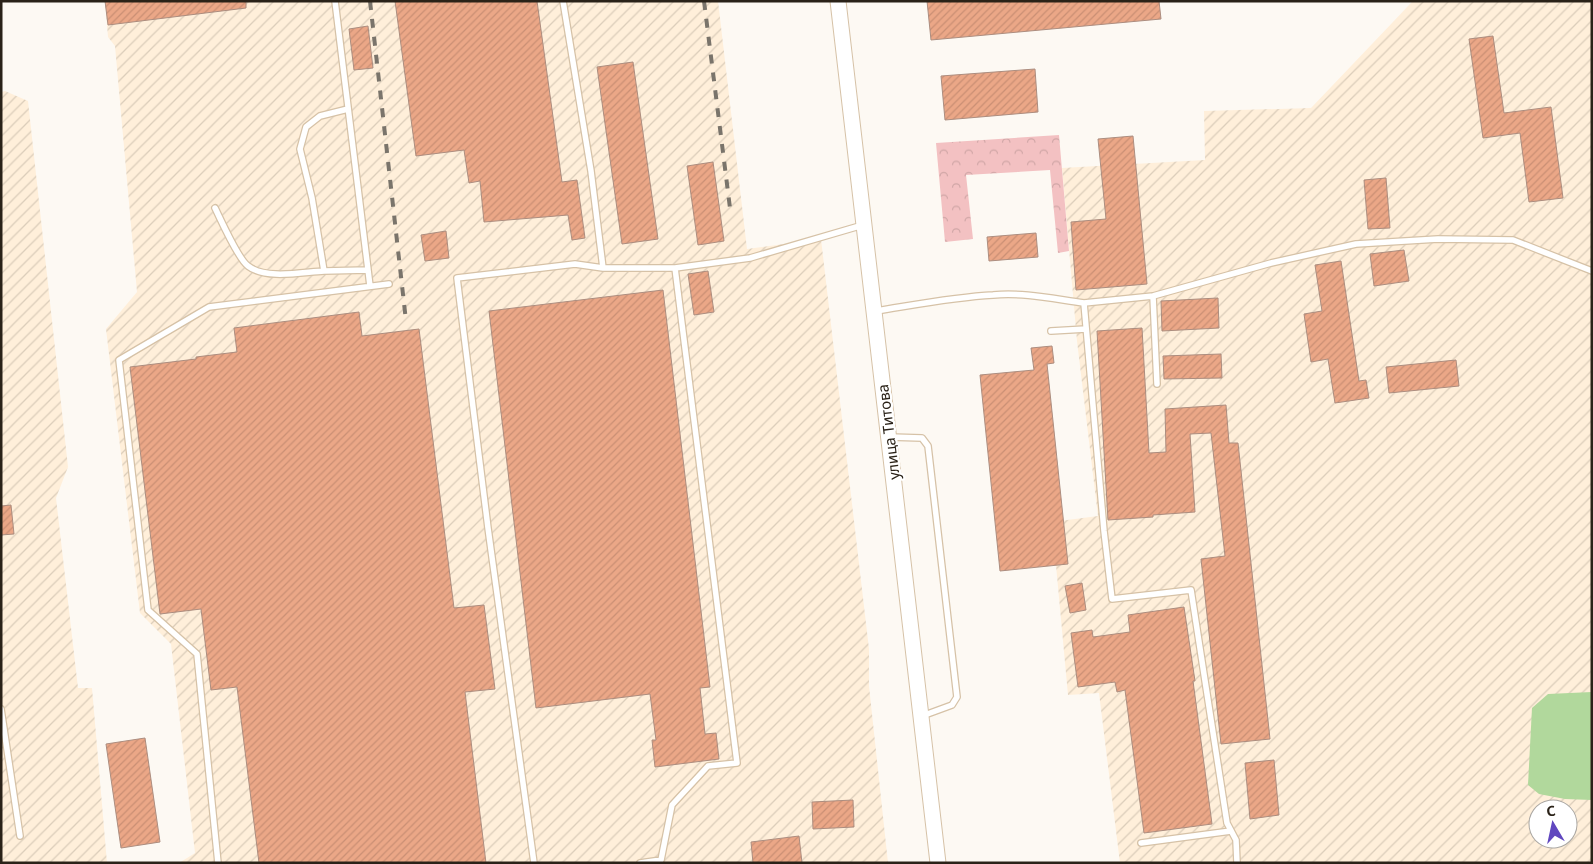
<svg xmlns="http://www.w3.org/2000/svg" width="1593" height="864" viewBox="0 0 1593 864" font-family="'Noto Sans',sans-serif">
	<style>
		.industrial { fill: url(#industrial-furrows); fill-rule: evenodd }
		.forest { fill: url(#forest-crowns) }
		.water { fill: #b1d89c }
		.building { fill: url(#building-hatch); stroke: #ac8d7f }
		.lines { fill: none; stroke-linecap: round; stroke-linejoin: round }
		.service-casing { stroke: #d6c2a7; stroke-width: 8 }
		.secondary-casing { stroke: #d6c2a7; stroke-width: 17 }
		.service { stroke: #fff; stroke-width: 5.5 }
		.secondary { stroke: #fff; stroke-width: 15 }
		.rail { stroke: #7a746b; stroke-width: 4; stroke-dasharray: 9 9; stroke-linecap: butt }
		.labels { text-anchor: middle; stroke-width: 4.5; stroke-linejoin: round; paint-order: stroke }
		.street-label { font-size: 15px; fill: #2a2218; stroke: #fff }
	</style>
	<defs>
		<pattern id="industrial-furrows" width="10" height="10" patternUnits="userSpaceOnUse" patternTransform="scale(1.25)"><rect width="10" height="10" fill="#ffefda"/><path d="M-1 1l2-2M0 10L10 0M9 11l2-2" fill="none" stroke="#dbcdba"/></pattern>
		<pattern id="forest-crowns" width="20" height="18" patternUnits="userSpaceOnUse" patternTransform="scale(1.25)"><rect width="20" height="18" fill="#f3c1c2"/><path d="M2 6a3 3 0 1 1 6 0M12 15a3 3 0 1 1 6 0" fill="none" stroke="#d0a6a6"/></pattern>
		<pattern id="building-hatch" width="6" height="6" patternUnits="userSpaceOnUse" patternTransform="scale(1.25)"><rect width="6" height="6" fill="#eba787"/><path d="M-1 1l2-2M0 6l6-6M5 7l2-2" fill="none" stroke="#ca8f74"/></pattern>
	</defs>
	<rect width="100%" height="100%" fill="#fdf9f3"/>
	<!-- industrial -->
	<path class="industrial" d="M105,1H718L747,249L821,239L869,649V686L888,863H179L195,853L171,644L140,613L106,329L137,292L115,46L108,37Z
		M1413,1H1592V863H1120L1099,693L1068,695L1052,522L1098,516L1077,341L1062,168L1205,160L1204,111L1311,108ZM1538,809H1568V839H1538Z
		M5,91L28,101L68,467L56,498L78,688H92L107,863H1V92Z"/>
	<!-- forest -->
	<path class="forest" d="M1059,135L1069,251L1058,253L1050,170L966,175L973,239L945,242L936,143Z"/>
	<!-- water -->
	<path class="water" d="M1592,692V800L1565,799L1539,794L1528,785L1532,708L1548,694Z"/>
	<!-- building -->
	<path class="building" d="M105,1H246V8L108,25Z
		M395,1H537L562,182L577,180L585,238L572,240L568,215L484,222L480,181L469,183L464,150L416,156Z
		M927,1H1159L1161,19L931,40Z
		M368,26L373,68L354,70L349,29Z
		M1493,36L1504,113L1551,107L1563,198L1529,202L1520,133L1483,138L1469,39Z
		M633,62L658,239L622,244L597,67Z
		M1035,69L1038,112L945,120L941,76Z
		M1133,136L1147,284L1076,290L1071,222L1106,219L1098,139Z
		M713,162L724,241L698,245L687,166Z
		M1386,178L1390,228L1368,229L1364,180Z
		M446,231L449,258L425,261L421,235Z
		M1036,233L1038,257L989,261L987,237Z
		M1404,250L1409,281L1374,286L1370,254Z
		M1341,261L1359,381L1366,380L1369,398L1335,403L1328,359L1311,362L1304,314L1322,311L1315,265Z
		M708,271L714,312L694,315L688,274Z
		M663,290L710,687L700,688L705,734L716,733L719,759L655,767L652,740H656L650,694L536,708L489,311Z
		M1218,298L1219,328L1162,331L1161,301Z
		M359,312L362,336L419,329L454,608L484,605L495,689L465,692L486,863H259L237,687L211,690L201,609L160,614L130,367L196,359V357L237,352L234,328Z
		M1142,328L1149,453L1166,452L1165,409L1226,405L1229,443H1238L1270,739L1221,744L1201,559L1225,556L1211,433L1190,434L1195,512L1153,515V517L1108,520L1097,331Z
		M1052,346L1054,363L1047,364L1068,564L1000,571L980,375L1034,370L1031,348Z
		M1221,354L1222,378L1164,379L1163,356Z
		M1456,360L1459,386L1389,393L1386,367Z
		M11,505L14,534L1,535V506Z
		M1082,583L1086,610L1070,613L1065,586Z
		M1184,607L1195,681H1193L1212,824L1144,833L1125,690L1117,692L1115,682L1078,687L1071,633L1092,630L1093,637L1130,632L1128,615Z
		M145,738L160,842L121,848L106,744Z
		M1274,760L1279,815L1250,819L1245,763Z
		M853,800L854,827L813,829L812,802Z
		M799,836L802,863H753L751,842Z"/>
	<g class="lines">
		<!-- service casing -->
		<g class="service-casing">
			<path id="service" d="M335,1L370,286
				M563,1L591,171L603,268
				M348,109L320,116L306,127L300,149L312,198L324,271L368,270
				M215,208C221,220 238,259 248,266C266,280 303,272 324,271
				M675,268L750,258L863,225
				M1153,296L1157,384
				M876,311C914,305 954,297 993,295C1023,292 1054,299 1084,303
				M1051,331L1086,329
				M890,437L922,438L928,446L957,697L952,705L922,716
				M1,709L20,836
				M1141,843L1231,831
				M218,863L197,654L148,610L119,360L209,307L389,284
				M534,863L488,528L457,278L575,264L603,268H675L737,763L708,766L672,805L661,860L640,863
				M1237,863L1236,840L1227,823L1191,590L1112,599L1104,531L1084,303L1153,296L1271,263L1356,244L1438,239L1513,240L1592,271"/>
		</g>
		<!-- secondary casing -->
		<g class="secondary-casing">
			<path id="secondary" d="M838,1L938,863"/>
		</g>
		<!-- service -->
		<use href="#service" class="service"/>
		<!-- secondary -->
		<use href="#secondary" class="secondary"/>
		<!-- rail -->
		<path class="rail" d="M370,1L406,321
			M704,1L730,208"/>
	</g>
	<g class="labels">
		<!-- street labels -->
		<g class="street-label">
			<text transform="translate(889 432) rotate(-97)" y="5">улица Титова</text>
		</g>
	</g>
	<!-- border -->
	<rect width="1593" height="864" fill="none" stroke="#2a2218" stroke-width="5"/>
	<!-- north arrow -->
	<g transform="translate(1553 824) rotate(351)"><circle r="24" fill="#ffffff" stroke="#aaa7a3"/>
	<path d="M0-4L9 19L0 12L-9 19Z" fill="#6047bf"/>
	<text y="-8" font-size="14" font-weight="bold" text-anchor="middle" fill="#2a2218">С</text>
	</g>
</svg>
